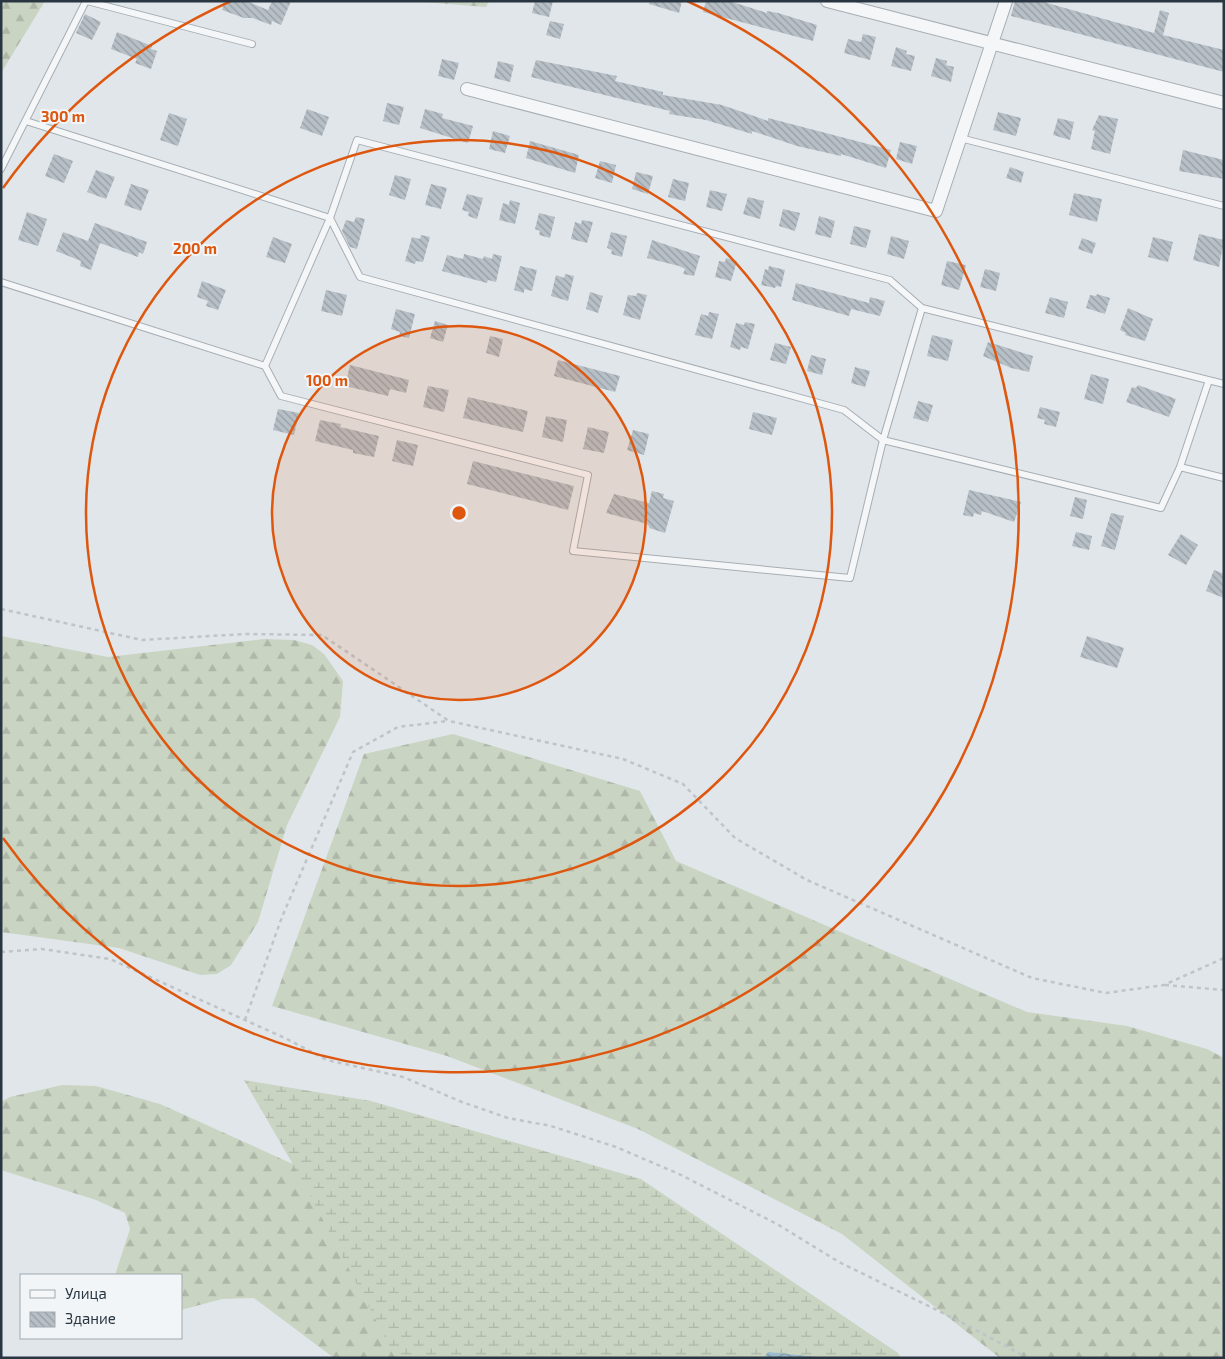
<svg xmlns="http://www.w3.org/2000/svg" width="1225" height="1359" viewBox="0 0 1225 1359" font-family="'Exo 2',sans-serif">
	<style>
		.forest { fill: url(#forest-firs) }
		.wetland { fill: url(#wetland-marsh) }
		.water { fill: url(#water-waves) }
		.building { fill: url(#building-back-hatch) }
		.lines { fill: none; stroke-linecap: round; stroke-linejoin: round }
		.service-casing { stroke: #a6aeb4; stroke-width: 8 }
		.minor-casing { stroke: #a6aeb4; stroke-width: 14 }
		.path { stroke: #bfc4c9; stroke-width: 2.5; stroke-dasharray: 4 4; stroke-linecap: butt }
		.service { stroke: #f4f6f8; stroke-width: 6 }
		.minor { stroke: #f4f6f8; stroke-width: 12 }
		.ring { fill: none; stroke: #de570f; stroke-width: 2.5 }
		.centre { fill: #de570f; stroke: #f1f5f7; stroke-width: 2.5 }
		.ring-label { font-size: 15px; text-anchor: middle; font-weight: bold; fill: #de570f; stroke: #f1f5f7; stroke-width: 4; stroke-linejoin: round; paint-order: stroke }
	</style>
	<defs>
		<pattern id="forest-firs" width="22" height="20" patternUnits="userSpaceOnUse" patternTransform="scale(1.25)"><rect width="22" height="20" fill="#cad4c2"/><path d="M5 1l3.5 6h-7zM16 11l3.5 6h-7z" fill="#aeb7a8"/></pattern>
		<pattern id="wetland-marsh" width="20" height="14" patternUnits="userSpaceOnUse" patternTransform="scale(1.25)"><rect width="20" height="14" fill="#cad4c2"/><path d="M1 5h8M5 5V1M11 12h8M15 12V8" fill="none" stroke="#aeb7a8"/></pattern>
		<pattern id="water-waves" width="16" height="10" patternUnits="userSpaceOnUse" patternTransform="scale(1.25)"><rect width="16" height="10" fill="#9bbacb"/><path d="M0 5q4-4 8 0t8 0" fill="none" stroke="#7e98a6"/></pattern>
		<pattern id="building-back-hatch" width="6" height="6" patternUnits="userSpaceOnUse" patternTransform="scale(1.25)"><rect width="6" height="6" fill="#b8c0c7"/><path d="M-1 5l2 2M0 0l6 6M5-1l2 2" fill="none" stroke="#969da3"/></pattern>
	</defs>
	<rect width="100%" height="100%" fill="#e1e6ea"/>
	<!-- forest -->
	<path class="forest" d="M1,1H45L1,73Z
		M411,1H489L486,7Z
		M1,636L108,657L264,639L294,640L312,645L324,654L343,681L340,717L287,825L258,922L231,965L217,974L200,975L119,948L1,932Z
		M453,734L640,791L676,861L1027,1012L1127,1026L1207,1049L1224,1058V1358H1000L842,1234L638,1129L447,1056L272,1006L364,754Z
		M62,1085L96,1086L160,1104L326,1179L418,1358H334L254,1298L222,1299L181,1310V1275H115L130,1229L125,1213L96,1200L1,1170V1102L10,1097Z"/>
	<!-- wetland -->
	<path class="wetland" d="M244,1080L371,1101L641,1179L898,1353L901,1358H396L298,1173Z"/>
	<!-- water -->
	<path class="water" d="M768,1352L826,1358H764Z"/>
	<!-- building -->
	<path class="building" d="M225,1H246L268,10L272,1H291L281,25L272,21L271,25L253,18H244L222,10Z
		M535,1H553L549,17L532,13Z
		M650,1H682L679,13L649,4Z
		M706,1H729L767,13V11L778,13L817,25L813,41L703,12Z
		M1015,1H1040L1154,33L1160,10L1169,13L1163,35L1224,50V72L1011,16Z
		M85,14L101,22L92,40L76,33Z
		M550,21L564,24L560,39L546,35Z
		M117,32L152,46L151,49L157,51L151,69L135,63L137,59L111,49Z
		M863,34L876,37L870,60L844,53L848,39L861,42Z
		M896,47L907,51L906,54L915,56L911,71L891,66Z
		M936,58L947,61L946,65L954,67L951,82L931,76Z
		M442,59L459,63L454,80L438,76Z
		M536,60L617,76L615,81L663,92V95L722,105L768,121V118L891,150L886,168L841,154V156L797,146L752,131V134L706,120L669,114L670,111L531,77Z
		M498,61L514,65L510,82L494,78Z
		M387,103L404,107L399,125L383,121Z
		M307,109L329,117L322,136L300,128Z
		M425,109L443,114L442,118L473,126L468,143L420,128Z
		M998,112L1021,118L1016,136L993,130Z
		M169,113L187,119L178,146L160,140Z
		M1099,115L1118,119L1110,154L1091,149L1095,131L1092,130Z
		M1058,118L1074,122L1070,140L1053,135Z
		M493,131L510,136L505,153L489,149Z
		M530,141L579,155L575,173L526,158Z
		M900,142L917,146L912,164L896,159Z
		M1183,150L1224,160V179L1179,171Z
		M54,154L73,161L64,183L45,176Z
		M600,161L616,165L612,183L595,178Z
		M1010,167L1024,172L1021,183L1006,178Z
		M96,170L115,177L106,199L87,192Z
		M636,172L653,176L648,194L632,189Z
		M395,175L411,179L405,200L389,195Z
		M673,179L689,183L685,201L668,197Z
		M131,184L149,190L141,211L124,205Z
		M431,184L447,188L441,209L425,205Z
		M710,190L727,194L722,211L706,207Z
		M1074,193L1102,199L1097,222L1069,215Z
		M467,194L483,198L477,219L468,216L469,212L462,210Z
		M748,197L764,201L760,219L743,214Z
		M510,200L520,203L515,224L499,220L503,203L509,205Z
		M783,209L800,213L795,231L779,226Z
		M27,212L47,219L38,246L18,240Z
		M539,213L555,217L550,238L539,235L540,231L535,229Z
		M819,216L835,221L831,238L815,234Z
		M356,217L365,219L357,249L350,247L342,231L346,220L354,222Z
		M582,220L593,222L587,243L571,239L575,222L581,224Z
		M95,223L147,242L143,254L139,252L138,257L100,243L91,270L80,266L81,261L56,251L63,232L88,241Z
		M854,226L871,230L866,248L850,244Z
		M611,232L627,236L622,257L611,254L612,250L607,248Z
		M1199,234L1224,240L1219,267L1193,260Z
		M421,235L430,237L423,262L416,261L415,264L405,261L412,237L420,239Z
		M891,236L909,241L904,259L887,254Z
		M273,237L292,244L285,263L266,257Z
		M1153,237L1173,242L1168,262L1148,257Z
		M1082,238L1096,243L1092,254L1078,249Z
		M652,240L700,256L694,276L683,274L685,269L679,266L647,258Z
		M464,254L483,259L484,256L492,259L493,254L502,256L496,282L488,280L487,283L442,271L447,255L463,259Z
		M726,258L737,261L731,281L715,277L719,261L725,262Z
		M947,261L966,265L959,290L941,285Z
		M520,266L537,270L532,291L524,289V293L514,290Z
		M769,266L785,270L781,287L776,286L775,288L761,285L765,269L768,270Z
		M985,269L1000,273L996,291L980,287Z
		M565,274L574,276L568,301L551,296L556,275L564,278Z
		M202,281L226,290L218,310L206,306L208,301L197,297Z
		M796,283L869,303L870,297L885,301L880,316L851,309L849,316L792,300Z
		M326,290L347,295L342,316L321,311Z
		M590,292L603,296L598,313L586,309Z
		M637,293L647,295L640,320L623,315L628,295L636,296Z
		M1097,294L1110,298L1105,314L1086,308L1090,295L1096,296Z
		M1050,297L1068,302L1064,318L1045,313Z
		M1128,308L1153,319L1145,341L1125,335L1126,333L1120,330Z
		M396,309L415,314L409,338L399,336L400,332L391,329Z
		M709,312L719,314L712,339L695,335L701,314L708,316Z
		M435,321L448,325L443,342L430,338Z
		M745,322L755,324L748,349L741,347L740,350L730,347L736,323L744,325Z
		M932,335L953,340L948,361L927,356Z
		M490,336L503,339L499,357L486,353Z
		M988,342L1033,356L1029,372L1011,368L983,356Z
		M775,343L791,347L786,364L770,360Z
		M811,355L826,359L822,375L807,371Z
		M558,360L620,376L615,392L554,376Z
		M350,365L409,380L406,393L390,389L388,396L345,386Z
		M855,367L870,371L865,387L851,383Z
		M1091,374L1109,379L1103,404L1084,399Z
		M1138,385L1176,399L1169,417L1126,402L1132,387L1136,388Z
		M428,386L449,390L444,412L423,407Z
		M468,397L528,411L523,432L463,418Z
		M918,401L933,405L928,422L913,418Z
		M1040,407L1060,412L1056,427L1044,424L1045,420L1037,418Z
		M278,409L299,413L294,435L273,430Z
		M753,412L777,418L772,435L749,429Z
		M546,416L567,420L563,442L542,437Z
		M320,420L341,424L340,427L379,436L374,457L353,453V450L315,441Z
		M588,427L609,432L604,453L583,449Z
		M633,430L649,434L644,455L627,450Z
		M397,440L418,445L413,466L392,461Z
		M473,461L574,486L568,510L467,484Z
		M969,490L1021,502L1014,522L982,511L981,515L974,513L973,517L963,515Z
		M652,491L664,494L663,498L674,501L665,533L649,528V526L644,523L606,513L614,494L649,503Z
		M1075,497L1087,500L1083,519L1070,516Z
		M1111,513L1124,516L1115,550L1101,546Z
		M1076,532L1092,536L1089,550L1072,546Z
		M1181,534L1198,545L1186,565L1168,555Z
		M1214,570L1224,574V598L1206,591Z
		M1087,636L1124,648L1117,668L1080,657Z"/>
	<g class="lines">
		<!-- service casing -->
		<g class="service-casing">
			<path id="service" d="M87,1L252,44
				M26,121L330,218L357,140L890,280L922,308L1224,384
				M960,138L1224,206
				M1,169L86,1
				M330,218L360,277L844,410L883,440L1161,508L1180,467L1209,380
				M1,282L265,366L281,396L588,475L573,551L850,578L883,440L922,308
				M265,366L330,218
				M1180,467L1224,478"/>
		</g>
		<!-- minor casing -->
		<g class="minor-casing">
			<path id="minor" d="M827,1L1224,103
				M467,89L936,211L1006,1"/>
		</g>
		<!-- path -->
		<path class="path" d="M1,609L142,640L245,634L322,635L449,721L623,759L683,784L735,838L807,880L1032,978L1106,993L1164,985L1224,958
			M1,952L42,949L110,959L287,1039L327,1060L403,1077L462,1102L508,1118L551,1126L616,1147L679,1174L777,1224L839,1262L959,1321L1028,1358
			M1165,985L1224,990
			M245,1020L282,917L353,752L398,727L447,721"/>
		<!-- service -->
		<use href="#service" class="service"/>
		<!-- minor -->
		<use href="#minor" class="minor"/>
	</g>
	<!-- distance rings -->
	<circle cx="459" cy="513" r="187" fill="#de570f" fill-opacity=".12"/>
	<g class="ring">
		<circle cx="459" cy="513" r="187"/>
		<circle cx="459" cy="513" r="373"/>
		<path d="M3 188A560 560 0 0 1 231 1M687 1A560 560 0 1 1 3 838"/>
	</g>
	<circle cx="459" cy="513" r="8" class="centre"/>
	<g class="ring-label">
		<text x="63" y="122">300 m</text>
		<text x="195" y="254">200 m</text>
		<text x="327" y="386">100 m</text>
	</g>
	<!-- border -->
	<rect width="1225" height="1359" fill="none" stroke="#293642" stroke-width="5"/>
	<!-- legend -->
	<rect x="20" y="1274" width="162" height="65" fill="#f1f5f7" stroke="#a1a9af"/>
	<rect x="30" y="1290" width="25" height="8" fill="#f4f6f8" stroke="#a1a9af"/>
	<text x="65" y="1299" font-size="15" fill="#293642">Улица</text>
	<rect x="30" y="1312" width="25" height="15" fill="url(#building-back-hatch)" stroke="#a1a9af"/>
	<text x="65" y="1324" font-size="15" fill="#293642">Здание</text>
</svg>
